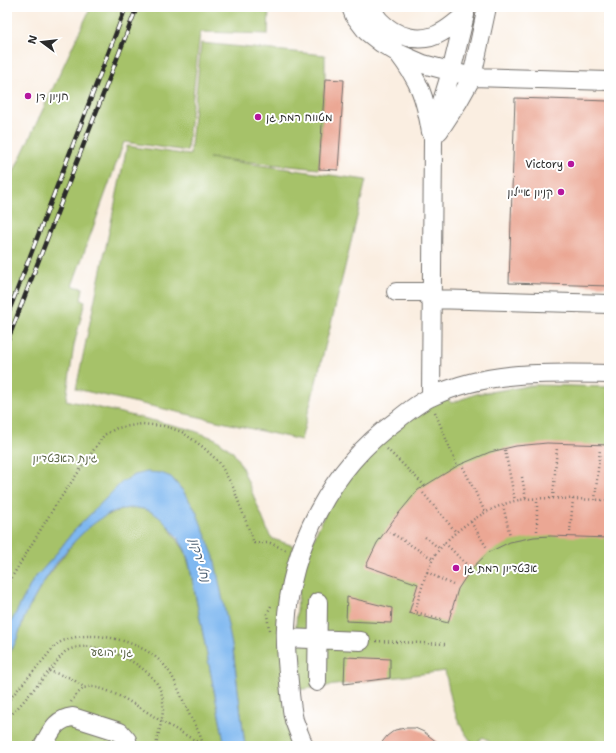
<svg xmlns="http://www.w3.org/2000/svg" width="616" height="753" viewBox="0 0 616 753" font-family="'Shantell Sans','Playpen Sans Hebrew',sans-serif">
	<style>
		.green { fill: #a6c269; stroke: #68764a }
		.water { fill: #7fb8f0; stroke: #55728e }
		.building { fill: #eba794 }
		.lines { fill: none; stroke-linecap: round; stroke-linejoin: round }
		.minor-casing { stroke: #736f6b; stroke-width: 20 }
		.path { stroke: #736f6b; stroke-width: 2.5; stroke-dasharray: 1 3; stroke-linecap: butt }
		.minor { stroke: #fff; stroke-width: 18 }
		.rail-casing { stroke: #2b2b2b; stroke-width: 4.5 }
		.rail { stroke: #fff; stroke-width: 3; stroke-dasharray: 9; stroke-linecap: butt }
		.path-bridge { stroke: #736f6b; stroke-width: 2.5; stroke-dasharray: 1 3; stroke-linecap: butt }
		.poi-dot { fill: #b5179e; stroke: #fff; stroke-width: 1.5 }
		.labels { text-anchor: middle; stroke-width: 4; stroke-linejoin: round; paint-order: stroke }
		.poi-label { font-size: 11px; fill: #2b2b2b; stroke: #fff; text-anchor: start }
		.park-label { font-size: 11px; fill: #566041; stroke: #fff }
		.water-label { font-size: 12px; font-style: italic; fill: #485c70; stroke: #fff }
	</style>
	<rect width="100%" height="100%" fill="#fff"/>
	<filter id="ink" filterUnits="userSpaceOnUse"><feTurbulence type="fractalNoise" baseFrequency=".025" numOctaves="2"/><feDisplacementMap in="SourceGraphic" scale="8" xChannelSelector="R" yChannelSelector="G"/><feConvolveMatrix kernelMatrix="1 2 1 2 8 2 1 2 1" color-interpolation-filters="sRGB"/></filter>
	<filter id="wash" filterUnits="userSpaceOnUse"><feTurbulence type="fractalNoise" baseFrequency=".012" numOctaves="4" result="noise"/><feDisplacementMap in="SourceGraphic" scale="16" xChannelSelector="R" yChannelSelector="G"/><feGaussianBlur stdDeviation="0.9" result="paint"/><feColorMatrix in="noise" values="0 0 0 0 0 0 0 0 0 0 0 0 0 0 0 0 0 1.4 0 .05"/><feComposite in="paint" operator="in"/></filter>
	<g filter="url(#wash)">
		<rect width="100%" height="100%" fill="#faeee1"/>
		<!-- green -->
		<path class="green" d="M91,7H269L268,34L200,32L187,151L124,142L72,286L83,288L81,300L85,301L74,345L66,400L189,429L216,439L233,452L241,465L269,534L273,539L294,546L286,579L296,746H245L233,650L196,511L183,491L171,477L135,475L122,483L72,533L53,558L33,580L7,630V186Z
			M201,43L325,55V79L319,169L209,158L366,180L334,312L301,440L76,389L127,146L190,155Z
			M536,385L609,387V746H492L493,744L483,737L475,746C453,721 452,701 445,671L296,690L294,654L297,610L300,580L306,556L332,498L382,438L445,395L451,403L476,394Z
			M136,507L148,510L157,515L167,525L185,551L190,568L225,746H7V657L16,641L26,613L43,583L77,538L98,519L124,509Z"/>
		<!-- water -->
		<path class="water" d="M147,472L161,473L171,477L183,491L196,511L214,557L233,650L245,746H225L190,568C189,562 187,556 185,550C177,535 160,512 143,509C94,498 45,575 27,612C22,621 20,632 16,641C14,646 10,652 7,657V630L33,580L53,558L72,533L122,482L135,475Z"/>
		<g id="blocks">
			<!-- building -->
			<path class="building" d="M325,79L344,80L338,170L319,169Z
				M515,98L609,101V286L509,283Z
				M547,443L609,445V538L550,536L534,537L510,542L489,552L471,569L458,589L448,623L409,613L418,584L366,566L377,543L394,519L418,490L457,466L490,452L516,446Z
				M347,597L392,608L391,623L346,621Z
				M345,657L390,659V678L344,684Z
				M405,728H415L424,732L442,746H379L387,736L395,730Z"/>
		</g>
	</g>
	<g filter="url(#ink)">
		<use href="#blocks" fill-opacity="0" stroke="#736f6b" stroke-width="1"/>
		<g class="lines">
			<!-- minor casing -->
			<g class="minor-casing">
				<path id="minor" d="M351,7L354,15L367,32L381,43L398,53L423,64L472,77L609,81
					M370,7C373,11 376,16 379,20C395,37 421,45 442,32C450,28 457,21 465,15V12
					M398,53C420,82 425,97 431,132
					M439,131L458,102L472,77L487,7
					M396,292H423L431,299L609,304
					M431,397L433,140L440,108L451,72L465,15
					M286,638L361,641
					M317,682L318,602
					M43,746C51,732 55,719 73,717L120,732L127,740L128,746
					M304,746C301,738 297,729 294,720C291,708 290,694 289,682C287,664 285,645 286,627C290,547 331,468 396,421C407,412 418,403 431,397C487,370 549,373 609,374"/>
			</g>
			<!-- path -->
			<path class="path" d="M435,412L457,466
				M387,449L425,486
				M505,450L515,501
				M463,467L485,512
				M522,477L526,499
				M423,493L456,532
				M553,498L557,447
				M595,500L600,449
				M503,505L510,536
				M471,522L487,548
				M537,531V499
				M390,532L433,559
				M570,532L573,499
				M425,537L440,549
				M445,543L467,565
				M427,572L453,585
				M7,585L55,506L104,435L117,428L142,424L164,426L182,432L203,447L219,462L233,487L254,543H270L286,550
				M441,619L415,612C420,593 425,574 434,557C450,530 496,501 527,499C554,497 582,500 609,500
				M269,630L267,614L272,604
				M376,641L445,644
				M49,671L71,678L85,688
				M7,702C20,687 32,673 45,658C49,653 54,646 59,643C87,627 140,640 161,662C174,674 179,692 186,707C191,720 201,732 203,746
				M71,702C74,697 80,691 84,688C100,680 147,712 161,721
				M7,719C23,703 37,685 51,669C56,664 60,656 65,652C91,634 153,665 161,692C167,708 159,729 156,746
				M506,746L507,745"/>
			<!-- minor -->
			<use href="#minor" class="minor"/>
			<!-- rail casing -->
			<g class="rail-casing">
				<path id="rail" d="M7,316L126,7
					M7,342L137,7"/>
			</g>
			<!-- rail -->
			<use href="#rail" class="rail"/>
			<!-- path-bridge -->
			<path class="path-bridge" d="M161,721L205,746"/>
		</g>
	</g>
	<!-- markers -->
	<g class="poi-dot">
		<circle cx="28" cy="96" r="4"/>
		<circle cx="258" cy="117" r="4"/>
		<circle cx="571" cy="164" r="4"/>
		<circle cx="561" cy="192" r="4"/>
		<circle cx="456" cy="568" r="4"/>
	</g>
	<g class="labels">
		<!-- poi labels -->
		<g class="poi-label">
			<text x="36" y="100">חניון דן</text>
			<text x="266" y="121">מטווח רמת גן</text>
			<text x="563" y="168" text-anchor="end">Victory</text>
			<text x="553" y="196" text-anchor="end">קניון איילון</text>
			<text x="464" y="572">אצטדיון רמת גן</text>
		</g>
		<!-- park labels -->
		<g class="park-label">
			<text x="65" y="462">גינת האצטדיון</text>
			<text x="112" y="656">גני יהושע</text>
		</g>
		<!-- water labels -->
		<g class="water-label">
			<text transform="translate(200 560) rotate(74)" y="4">נחל ירקון</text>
		</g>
	</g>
	<!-- margin -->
	<rect width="616" height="753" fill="none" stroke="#fff" stroke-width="24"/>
	<!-- north arrow -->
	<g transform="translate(42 42) rotate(285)" stroke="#ffffff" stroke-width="3" paint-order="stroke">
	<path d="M0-3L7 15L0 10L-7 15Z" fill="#2b2b2b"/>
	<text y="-6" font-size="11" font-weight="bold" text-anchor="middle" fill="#2b2b2b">N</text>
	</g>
</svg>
